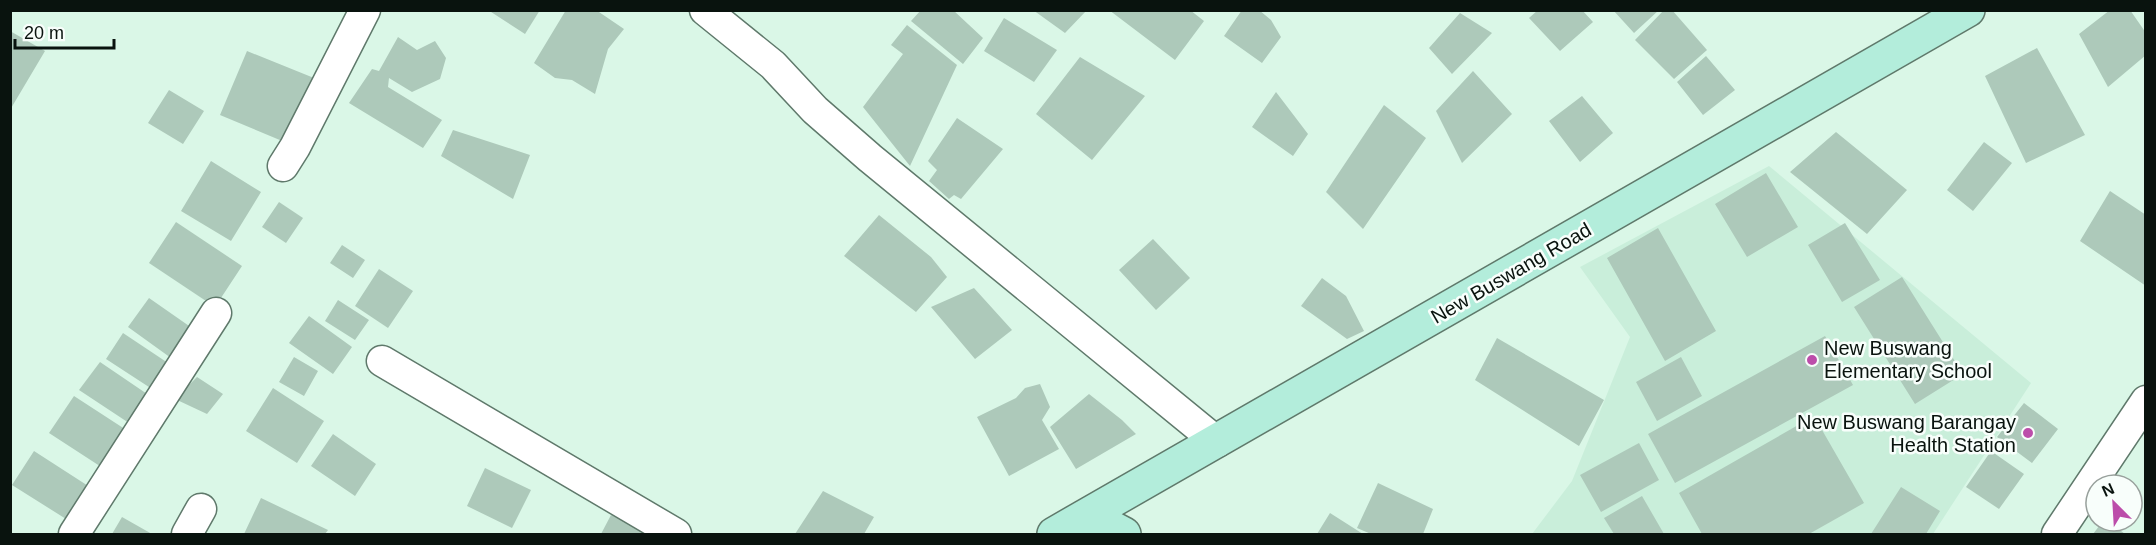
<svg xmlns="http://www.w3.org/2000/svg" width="2156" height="545" viewBox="0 0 2156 545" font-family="Helvetica,sans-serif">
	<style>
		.built { fill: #c9eeda }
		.building { fill: #adc9ba }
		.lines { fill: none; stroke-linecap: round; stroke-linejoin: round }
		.street-casing { stroke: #5f796b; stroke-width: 33 }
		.secondary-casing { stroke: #5f796b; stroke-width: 36 }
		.street { stroke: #fff; stroke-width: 30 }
		.secondary { stroke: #b3eddb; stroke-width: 33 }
		.poi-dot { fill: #bc4daa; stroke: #f8fefb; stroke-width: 2 }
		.labels { text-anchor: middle; stroke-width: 5; stroke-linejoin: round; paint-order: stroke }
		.street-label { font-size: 20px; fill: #09130e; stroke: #f8fefb }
		.poi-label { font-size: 20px; fill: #09130e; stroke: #f8fefb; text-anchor: start }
	</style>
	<rect width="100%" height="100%" fill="#daf7e7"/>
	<!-- built -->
	<path class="built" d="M1769,166L2031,383L1933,534H1532L1572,481L1630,337L1580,267Z"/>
	<!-- building -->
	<path class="building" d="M488,10H540L525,34Z
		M566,10H596L624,29L608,49L595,94L572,80L555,78L534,63Z
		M921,10H953L983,38L963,64L911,21Z
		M1033,10H1087L1065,33Z
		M1109,10H1190L1204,21L1175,60Z
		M1242,10H1259L1271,20L1281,37L1262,63L1224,36Z
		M1538,10H1582L1593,22L1560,51L1529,18Z
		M1613,10H1659L1634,33Z
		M1664,10H1672L1707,50L1674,79L1635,40Z
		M2110,10H2130L2146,33V55L2108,87L2079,34Z
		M1460,13L1492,33L1452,74L1429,48Z
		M1004,18L1057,50L1034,82L984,51Z
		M907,25L957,65L910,166L863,107L903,54L891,45Z
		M10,31L45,51L10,110Z
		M398,37L417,50L435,41L446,58L440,79L412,92L389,78L388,87L442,120L423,148L349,103L372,69L379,71Z
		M2037,48L2085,135L2026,163L1985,76Z
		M247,51L314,78L287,143L220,115Z
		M1706,56L1735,90L1703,115L1677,82Z
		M1080,57L1145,96L1092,160L1036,114Z
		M1473,71L1512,114L1462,163L1436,111Z
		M169,90L204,111L183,144L148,123Z
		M1276,92L1308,134L1293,156L1252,127Z
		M1582,96L1613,133L1580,162L1549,121Z
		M1384,105L1426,138L1363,229L1326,192Z
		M957,118L1003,149L961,199L954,195L949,199L929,181L937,170L928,161Z
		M453,130L530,155L513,199L441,156Z
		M1836,132L1907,190L1867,234L1790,172Z
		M1984,142L2012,163L1973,211L1947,190Z
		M211,161L261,192L231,241L181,211Z
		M1766,173L1798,227L1747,257L1715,204Z
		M2110,191L2146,215V286L2080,241Z
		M279,202L303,218L286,243L262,227Z
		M879,215L931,257L947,277L916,312L844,256Z
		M176,222L242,266L215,307L149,263Z
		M1845,223L1880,280L1842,302L1808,245Z
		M1658,228L1716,331L1665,361L1607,258Z
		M1153,239L1190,278L1156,310L1119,270Z
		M342,245L365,260L353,278L330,263Z
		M379,269L413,291L388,328L355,306Z
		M1902,277L1963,374L1915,404L1854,307Z
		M1322,278L1346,296L1364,331L1347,339L1301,306Z
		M974,288L1012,330L975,359L931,307Z
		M149,298L192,328L171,358L128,327Z
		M338,300L369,320L355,340L325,321Z
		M309,316L352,347L333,374L289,343Z
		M123,333L168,363L152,389L106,359Z
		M1825,336L1853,385L1675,483L1648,434Z
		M1497,338L1604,400L1579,446L1475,380Z
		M294,357L318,371L304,396L279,382Z
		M1681,357L1702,396L1657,421L1636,382Z
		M100,362L153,398L138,429L79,390Z
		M197,377L223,394L207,414L175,399Z
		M1040,384L1050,407L1042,420L1059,449L1009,476L977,417L1016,398L1025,388Z
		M273,388L324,421L297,463L246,431Z
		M1089,394L1122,420L1136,434L1076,469L1050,427Z
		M74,396L134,435L109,472L49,433Z
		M2024,403L2058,429L2032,463L1997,437Z
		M1814,416L1864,503L1809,534H1702L1679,493Z
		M333,434L376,464L355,496L311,466Z
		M1639,443L1659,480L1601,512L1580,475Z
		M34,451L96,491L74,524L12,485Z
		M1991,451L2024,474L1999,509L1966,487Z
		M485,468L531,490L512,528L467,506Z
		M1378,483L1433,509L1423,534H1371L1357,528Z
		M1901,487L1940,511L1926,534H1871Z
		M823,491L874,517L864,534H795Z
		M1642,496L1664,534H1614L1604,518Z
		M261,498L328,530L325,534H244Z
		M1330,513L1363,534H1317Z
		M611,515L653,534H601Z
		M122,517L152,534H112Z
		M2103,521H2108L2125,534H2093Z"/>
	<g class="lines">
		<!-- street casing -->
		<g class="street-casing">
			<path id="street" d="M705,10L773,65L815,110L870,158L1217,442
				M283,166L295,147L365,10
				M382,361L676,534
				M74,534L216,313
				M187,534L201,509
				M2057,534L2146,401"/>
		</g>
		<!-- secondary casing -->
		<g class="secondary-casing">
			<path id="secondary" d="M1088,515L1124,534
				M1054,534L1968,10"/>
		</g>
		<!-- street -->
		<use href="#street" class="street"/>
		<!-- secondary -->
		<use href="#secondary" class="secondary"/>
	</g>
	<!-- markers -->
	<g class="poi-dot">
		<circle cx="1812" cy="360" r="6"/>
		<circle cx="2028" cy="433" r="6"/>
	</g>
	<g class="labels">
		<!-- street labels -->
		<g class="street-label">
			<text transform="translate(1511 273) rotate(-30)" y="7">New Buswang Road</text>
		</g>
		<!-- poi labels -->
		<g class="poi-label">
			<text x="1824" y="355">New Buswang<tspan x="1824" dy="23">Elementary School</tspan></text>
			<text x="2016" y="429" text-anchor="end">New Buswang Barangay<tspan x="2016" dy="23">Health Station</tspan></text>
		</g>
	</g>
	<!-- border -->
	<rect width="2156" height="545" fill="none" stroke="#09130e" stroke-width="24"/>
	<!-- north arrow -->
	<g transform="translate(2114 503) rotate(336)"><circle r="28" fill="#f8fefb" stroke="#98a09c" stroke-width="1.5"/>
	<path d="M0-4.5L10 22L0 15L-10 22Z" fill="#bc4daa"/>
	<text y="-9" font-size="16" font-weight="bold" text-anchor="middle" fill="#09130e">N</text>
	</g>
	<!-- scale -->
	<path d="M15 39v9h99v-9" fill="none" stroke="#09130e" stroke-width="3"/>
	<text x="24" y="39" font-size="18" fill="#09130e" stroke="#f8fefb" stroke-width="4.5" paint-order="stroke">20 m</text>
</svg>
